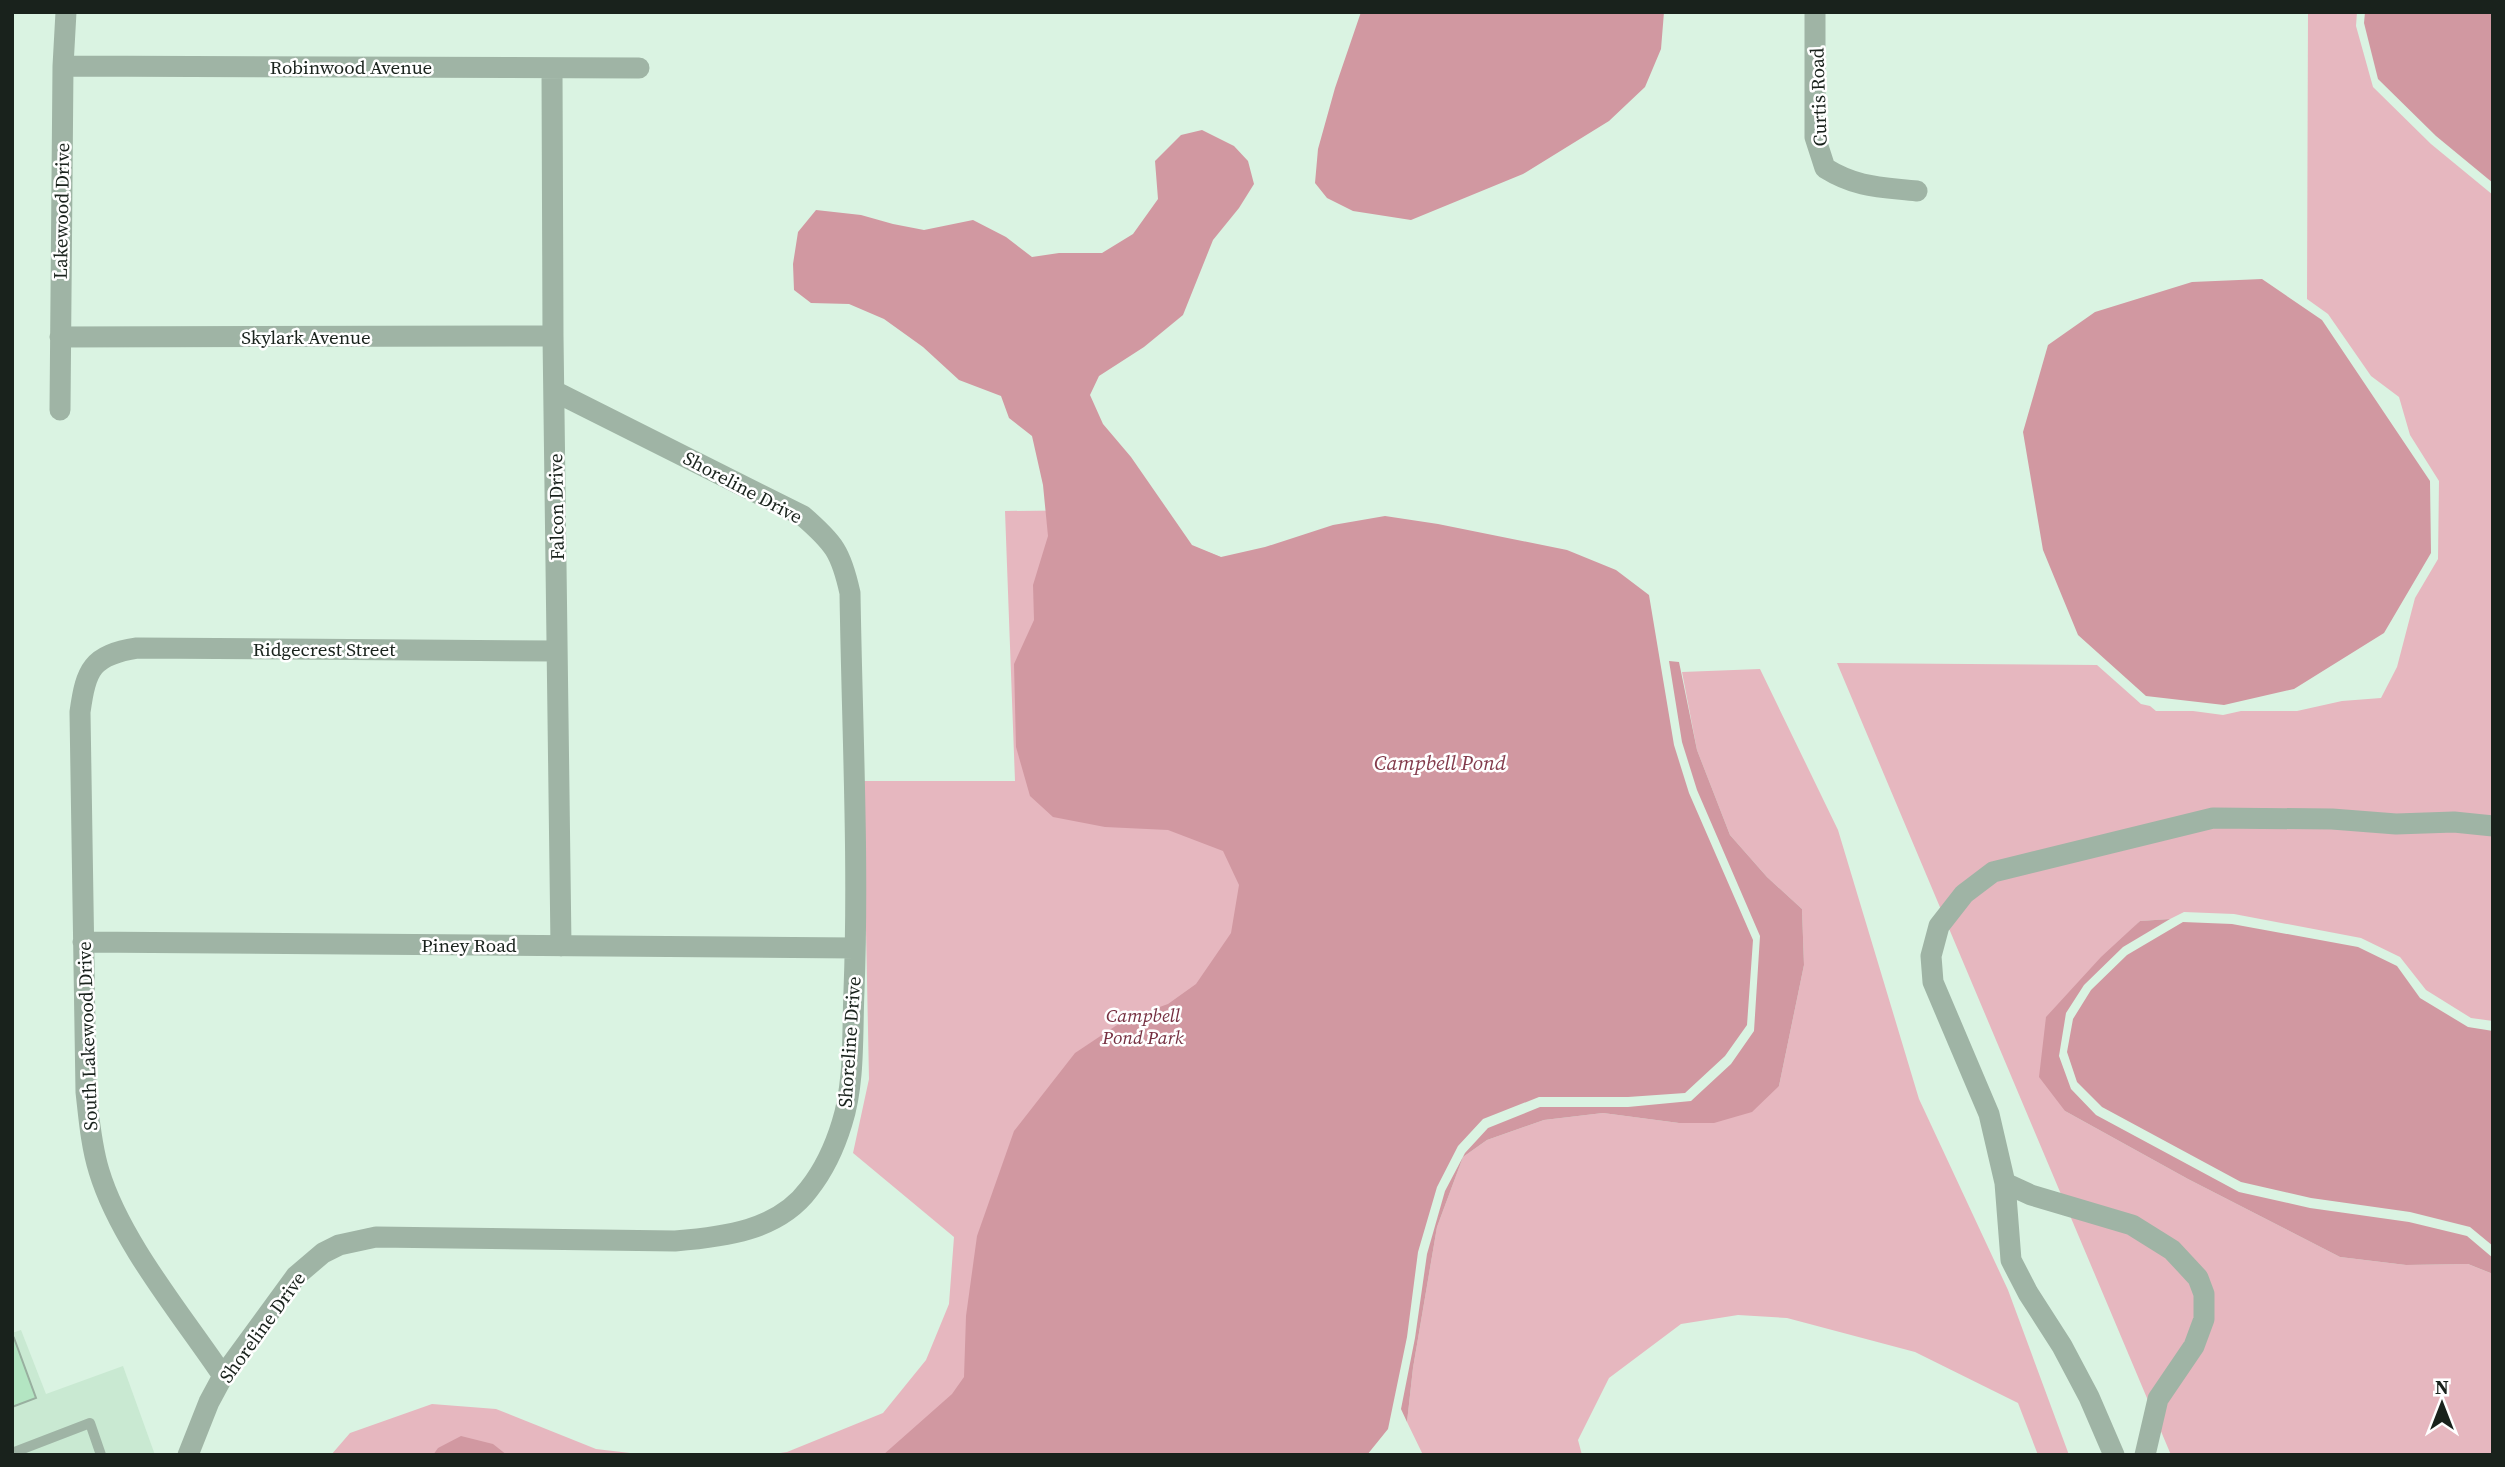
<svg xmlns="http://www.w3.org/2000/svg" width="2505" height="1467" viewBox="0 0 2505 1467" font-family="'Source Serif 4',serif">
	<style>
		.built { fill: #c9e9d2 }
		.green { fill: #e6b7bf }
		.water { fill: #d198a1 }
		.building { fill: #b3e5c2; stroke: #98af9f; stroke-width: 2 }
		.lines { fill: none; stroke-linecap: round; stroke-linejoin: round }
		.lane { stroke: #9fb4a5; stroke-width: 10 }
		.street { stroke: #9fb4a5; stroke-width: 21 }
		.labels { text-anchor: middle; stroke-width: 5; stroke-linejoin: round; paint-order: stroke }
		.street-label { font-size: 19px; fill: #19221c; stroke: #fff }
		.park-label { font-size: 19px; font-style: italic; fill: #752f40; stroke: #fff }
		.water-label { font-size: 21px; font-style: italic; fill: #833b4c; stroke: #fff }
	</style>
	<rect width="100%" height="100%" fill="#daf3e2"/>
	<!-- built -->
	<path class="built" d="M21,1330L46,1394L123,1366L155,1455H12V1333Z"/>
	<!-- green -->
	<path class="green" d="M2308,12H2357L2356,26L2373,87L2431,144L2493,195V1021L2471,1018L2426,990L2400,957L2361,938L2234,914L2184,912L2170,919L2140,921L2047,1017L2065,1111L2188,1179L2340,1257L2406,1265L2468,1264L2493,1274V1455H2171L1837,663L2097,665L2141,704L2150,706L2156,711H2193L2223,715L2241,711H2297L2342,701L2381,698L2397,667L2415,598L2438,559L2439,481L2410,435L2399,397L2371,376L2328,314L2307,299Z
		M1100,510L1632,717L1399,1127L1366,1455H766L787,1452L883,1413L926,1360L949,1304L954,1237L853,1153L869,1079L863,781H1015L1005,511Z
		M1760,669L1838,830L1919,1099L2008,1290L2069,1455H2038L2018,1403L1915,1352L1787,1318L1738,1315L1681,1324L1609,1378L1578,1440L1582,1455H1423L1407,1422L1413,1368L1437,1227L1463,1157L1487,1140L1544,1120L1603,1113L1679,1123L1779,1086L1804,965L1802,909L1767,877L1730,835L1697,750L1682,672Z
		M432,1404L496,1409L596,1449L647,1455H331L350,1433Z"/>
	<!-- water -->
	<path class="water" d="M1361,12H1664L1661,49L1645,87L1609,121L1523,174L1411,220L1353,211L1327,198L1315,183L1318,149L1335,88Z
		M2365,12H2493V183L2436,136L2378,79L2364,23Z
		M1202,130L1234,146L1248,161L1254,184L1239,208L1213,240L1183,315L1144,347L1099,376L1090,395L1103,424L1131,457L1192,545L1221,557L1265,547L1333,525L1385,516L1438,524L1567,550L1616,570L1649,595L1674,745L1689,793L1753,940L1747,1025L1725,1056L1685,1093L1628,1097H1539L1483,1119L1458,1146L1437,1187L1418,1252L1407,1337L1388,1429L1367,1455H883L952,1394L964,1377L966,1316L977,1236L1014,1131L1075,1053L1126,1019L1168,1004L1196,984L1231,933L1239,885L1223,851L1168,830L1105,827L1053,817L1030,796L1016,747L1014,664L1034,620L1033,585L1048,536L1043,485L1032,436L1009,418L1001,396L959,380L923,347L884,319L849,304L811,303L794,290L793,264L798,232L816,210L861,215L893,224L924,230L973,220L1006,237L1032,257L1059,253H1102L1133,234L1158,199L1155,161L1181,135Z
		M2262,279L2322,320L2430,481L2431,553L2384,633L2294,689L2224,705L2146,696L2078,635L2043,550L2023,432L2048,345L2095,312L2192,282Z
		M1669,661L1679,662L1697,750L1730,835L1767,877L1802,909L1804,965L1779,1086L1752,1112L1714,1123H1679L1603,1113L1544,1120L1487,1140L1463,1157L1437,1227L1413,1368L1407,1422L1401,1409L1415,1338L1427,1254L1445,1191L1465,1153L1488,1128L1540,1107H1628L1691,1101L1731,1064L1754,1031L1760,936L1697,790L1682,742Z
		M2170,919L2123,947L2084,985L2066,1013L2059,1056L2071,1089L2096,1115L2239,1192L2310,1208L2409,1222L2467,1236L2493,1258V1274L2468,1264L2406,1265L2340,1257L2188,1179L2065,1111L2039,1077L2046,1017L2101,957L2140,921Z
		M2183,922L2232,924L2358,947L2397,966L2420,998L2468,1027L2493,1031V1246L2470,1227L2410,1212L2311,1198L2241,1182L2102,1107L2077,1082L2067,1052L2073,1019L2091,990L2127,955Z
		M461,1436L493,1444L507,1455H433L438,1448Z"/>
	<!-- building -->
	<path class="building" d="M14,1338L36,1398L12,1407V1339Z"/>
	<g class="lines">
		<!-- lane -->
		<path class="lane" d="M12,1453L90,1423L101,1455"/>
		<!-- street -->
		<path class="street" d="M1815,12V137L1825,168C1857,188 1881,187 1917,191
			M63,66L639,68
			M552,68L553,336L561,946
			M60,337L553,336
			M60,410L63,66L66,12
			M83,942L855,948
			M2005,1183L2031,1195L2132,1225L2172,1250L2198,1278L2204,1294V1319L2194,1346L2158,1399L2145,1455
			M223,1376C182,1315 120,1241 99,1171C91,1145 89,1118 86,1092L80,712C86,669 92,655 137,648L556,651
			M188,1455L209,1402L223,1376L296,1276L323,1253L339,1245L376,1237L675,1241C723,1237 778,1231 809,1189C824,1170 835,1146 842,1123C855,1082 852,1034 854,991C859,859 852,725 850,593C841,552 834,543 803,516L554,391
			M2114,1455L2089,1397L2062,1346L2028,1293L2011,1260L2005,1183L1989,1114L1933,982L1931,956L1939,926L1964,894L1993,872L2213,818L2332,819L2396,824L2454,822L2493,826"/>
	</g>
	<g class="labels">
		<!-- street labels -->
		<g class="street-label">
			<text x="351" y="74">Robinwood Avenue</text>
			<text transform="translate(1818 97) rotate(-92)" y="7">Curtis Road</text>
			<text transform="translate(61 211) rotate(-89)" y="7">Lakewood Drive</text>
			<text x="306" y="344">Skylark Avenue</text>
			<text transform="translate(743 487) rotate(28)" y="7">Shoreline Drive</text>
			<text transform="translate(556 507) rotate(-91)" y="7">Falcon Drive</text>
			<text x="324" y="656">Ridgecrest Street</text>
			<text x="469" y="952">Piney Road</text>
			<text transform="translate(87 1036) rotate(-92)" y="7">South Lakewood Drive</text>
			<text transform="translate(849 1042) rotate(-86)" y="7">Shoreline Drive</text>
			<text transform="translate(262 1327) rotate(-54)" y="7">Shoreline Drive</text>
		</g>
		<!-- park labels -->
		<g class="park-label">
			<text x="1143" y="1022">Campbell<tspan x="1143" dy="22">Pond Park</tspan></text>
		</g>
		<!-- water labels -->
		<g class="water-label">
			<text x="1440" y="770">Campbell Pond</text>
		</g>
	</g>
	<!-- border -->
	<rect width="2505" height="1467" fill="none" stroke="#19221c" stroke-width="28"/>
	<!-- north arrow -->
	<g transform="translate(2442 1404)" stroke="#ffffff" stroke-width="5" paint-order="stroke">
	<path d="M0-5L12 26L0 18L-12 26Z" fill="#19221c"/>
	<text y="-10" font-size="19" font-weight="bold" text-anchor="middle" fill="#19221c">N</text>
	</g>
</svg>
